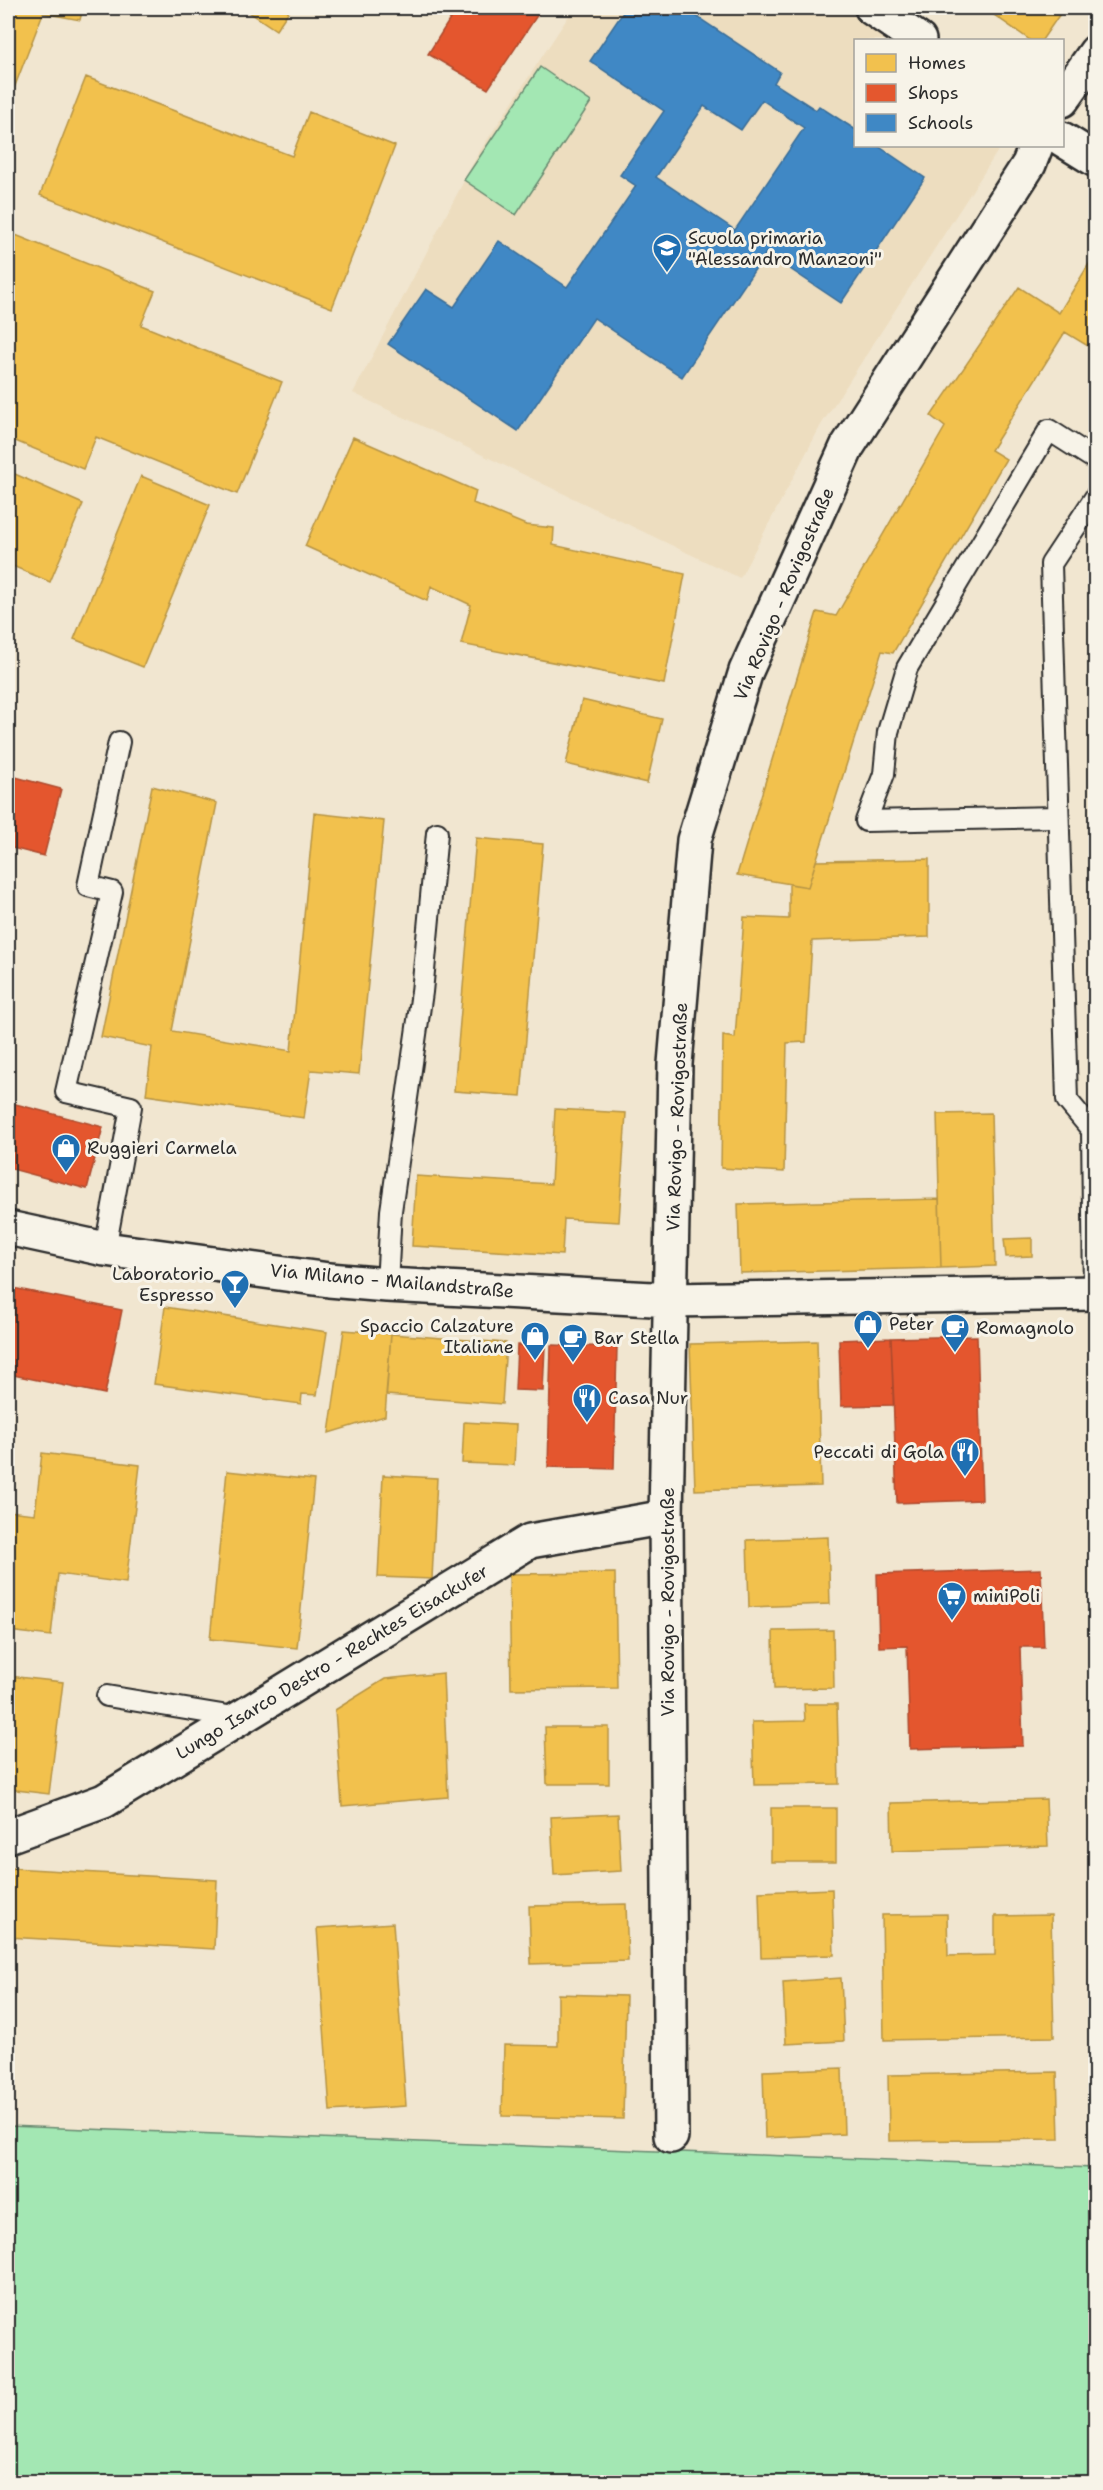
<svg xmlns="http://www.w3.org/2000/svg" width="1103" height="2490" viewBox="0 0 1103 2490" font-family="'Shantell Sans',sans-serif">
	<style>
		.built { fill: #edddbf }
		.green { fill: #a3e7b3; stroke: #67896f; stroke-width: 1.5 }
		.homes { fill: #f2c14e; stroke: #b69444; stroke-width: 1.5 }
		.shops { fill: #e4572e; stroke: #ac4a2d; stroke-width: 1.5 }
		.schools { fill: #3f88c5; stroke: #396c97; stroke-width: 1.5; fill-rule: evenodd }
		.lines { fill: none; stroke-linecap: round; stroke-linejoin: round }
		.service-casing { stroke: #2b2b2b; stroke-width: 24 }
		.minor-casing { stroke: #2b2b2b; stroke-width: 38 }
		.service { stroke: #f7f3e8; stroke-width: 20 }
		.minor { stroke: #f7f3e8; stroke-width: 33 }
		.labels { text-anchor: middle; stroke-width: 6; stroke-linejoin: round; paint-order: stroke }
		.poi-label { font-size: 18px; fill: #2b2b2b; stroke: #f7f3e8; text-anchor: start }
		.street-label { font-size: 18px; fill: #2b2b2b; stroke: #f7f3e8 }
	</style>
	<rect width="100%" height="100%" fill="#f1e6d0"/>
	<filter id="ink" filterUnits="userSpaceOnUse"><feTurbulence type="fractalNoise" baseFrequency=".0167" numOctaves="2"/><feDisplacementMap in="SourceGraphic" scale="12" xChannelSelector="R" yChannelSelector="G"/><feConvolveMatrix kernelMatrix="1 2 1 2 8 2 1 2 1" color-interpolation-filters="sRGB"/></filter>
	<g filter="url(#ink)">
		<!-- built -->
		<path class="built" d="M574,8H850L898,40H856V146H1001L821,425L740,578L353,393L478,154Z"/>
		<!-- green -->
		<path class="green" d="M540,67L591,102L516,215L464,180Z
			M8,2126L1095,2168V2482H8Z"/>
		<!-- homes -->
		<path class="homes" d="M8,8H83L80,20L43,13L8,104Z
			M243,8H291L276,30Z
			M984,8H1064L1042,40H1030Z
			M86,77L292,156L309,112L395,146L332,308L40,195Z
			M8,232L155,291L141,325L282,382L237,494L96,437L83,469L8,438Z
			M1092,259L1096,261V351L1065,332L991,450L1006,459L893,653L882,651L808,887L737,875L817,612L836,616L945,427L931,416L1019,287L1059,313Z
			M353,437L476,491L473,503L526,525L554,528L553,545L685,574L664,684L461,644L471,605L431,586L427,601L305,546Z
			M8,471L83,504L50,582L8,564Z
			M141,476L210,505L143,667L74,639Z
			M582,700L662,719L647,783L566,764Z
			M152,786L217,803L172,1031L291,1051L314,813L384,821L359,1074L311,1070L304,1118L146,1095L152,1047L101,1037Z
			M476,838L543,844L521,1096L454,1091Z
			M929,859V937L812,941L806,1042L787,1043L784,1172L721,1168L723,1036L735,1038L744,917L789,919V884L808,887L816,861Z
			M555,1109L626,1113L619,1222L564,1219L562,1255L412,1246L416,1176L551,1184Z
			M991,1113L995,1266L941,1268L937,1114Z
			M939,1199L941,1268L740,1273L738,1204Z
			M1032,1238V1256L1006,1257L1004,1239Z
			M165,1307L327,1332L317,1395L302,1394L301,1404L154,1384Z
			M344,1330L391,1334L385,1416L329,1433Z
			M391,1334L506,1343L502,1404L386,1395Z
			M817,1341L821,1486L695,1490L690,1344Z
			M464,1422L516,1425L514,1465L462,1463Z
			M42,1453L140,1465L126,1583L58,1574L51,1636L8,1631V1511L35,1514Z
			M227,1471L314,1480L297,1648L210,1639Z
			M383,1475L437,1478L432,1579L378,1577Z
			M828,1537L830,1604L749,1607L747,1540Z
			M615,1573L617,1688L511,1689L509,1574Z
			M833,1630L834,1688L774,1689L773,1631Z
			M443,1673L448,1797L342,1806L335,1710L385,1679Z
			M8,1676L63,1682L49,1794L8,1789Z
			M804,1704H837L839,1784L754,1785L752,1722L805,1721Z
			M545,1727H609V1784H547Z
			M1046,1799L1048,1846L892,1851L891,1803Z
			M771,1808H836V1862H771Z
			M618,1814L621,1871L554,1875L551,1817Z
			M12,1868L217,1880L214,1949L8,1937Z
			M832,1889L834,1955L761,1957L759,1892Z
			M626,1904L628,1961L531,1964L529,1906Z
			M947,1914L948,1956L995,1955V1916L1051,1915L1054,2037L884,2040L882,1915Z
			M393,1923L406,2106L330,2111L317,1928Z
			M841,1978L844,2041L786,2044L783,1982Z
			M558,1994L626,1996L623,2119L502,2116L504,2045L558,2046Z
			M842,2068L844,2134L765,2138L763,2071Z
			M1057,2072L1059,2139L889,2141L888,2075Z"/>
		<!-- shops -->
		<path class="shops" d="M457,8H542L488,89L428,54Z
			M8,775L61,789L44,856L8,847Z
			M8,1102L103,1127L87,1189L8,1168Z
			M8,1287L122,1310L105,1394L8,1374Z
			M977,1336L982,1500L897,1503L891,1338Z
			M891,1338L894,1405L841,1406L839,1340Z
			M517,1345L545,1346L543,1391L515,1390Z
			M551,1345L617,1347L614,1469L548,1467Z
			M1041,1569L1044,1647H1020L1023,1746L910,1749L907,1646L879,1647L877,1574Z"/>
		<!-- schools -->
		<path class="schools" d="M626,8H684L780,72L774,83L816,110L819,106L856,130V146H878L925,178L841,303L766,253L682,377L594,318L518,431L388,344L426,289L454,307L499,241L567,287L636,186L620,175L664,111L590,61ZM762,100L804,128L735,230L656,177L704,106L741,130Z"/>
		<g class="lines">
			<!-- service casing -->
			<g class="service-casing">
				<path id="service" d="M1058,817L866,821L884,774L888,732L907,668L1049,430L1096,460
					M105,1249L131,1107L66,1092L112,892L88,886L119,742
					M387,1285L391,1211L422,992L437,833
					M1094,1293L1092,1130L1067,1100L1051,564L1096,496
					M107,1696L240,1718"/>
			</g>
			<!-- minor casing -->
			<g class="minor-casing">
				<path id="minor" d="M872,8L919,40
					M1062,100L1096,52
					M1062,139L1096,160
					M8,1228L105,1249L329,1280L387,1285L672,1300L1096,1293
					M8,1836L104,1801L530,1541L666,1517
					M671,2136L666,1517L675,1064L694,840L746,671L847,447L1029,164L1036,146"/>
			</g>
			<!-- service -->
			<use href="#service" class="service"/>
			<!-- minor -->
			<use href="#minor" class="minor"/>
		</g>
	</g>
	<!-- icons -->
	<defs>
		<g id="school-pin" transform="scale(1.5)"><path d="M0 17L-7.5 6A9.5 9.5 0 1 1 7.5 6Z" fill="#1f6fb2" stroke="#f7f3e8"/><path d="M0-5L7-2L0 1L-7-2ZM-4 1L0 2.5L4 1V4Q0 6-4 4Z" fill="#fff"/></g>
		<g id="shop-pin" transform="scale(1.5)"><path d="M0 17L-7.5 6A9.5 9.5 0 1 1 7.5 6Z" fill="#1f6fb2" stroke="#f7f3e8"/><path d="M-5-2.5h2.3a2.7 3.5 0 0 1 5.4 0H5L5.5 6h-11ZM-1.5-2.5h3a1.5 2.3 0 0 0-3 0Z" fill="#fff"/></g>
		<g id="bar-pin" transform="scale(1.5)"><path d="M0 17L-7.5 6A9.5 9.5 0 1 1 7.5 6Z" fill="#1f6fb2" stroke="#f7f3e8"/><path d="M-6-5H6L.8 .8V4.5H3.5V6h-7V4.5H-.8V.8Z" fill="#fff"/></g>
		<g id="cafe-pin" transform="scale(1.5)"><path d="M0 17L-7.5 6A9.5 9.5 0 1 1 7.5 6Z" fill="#1f6fb2" stroke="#f7f3e8"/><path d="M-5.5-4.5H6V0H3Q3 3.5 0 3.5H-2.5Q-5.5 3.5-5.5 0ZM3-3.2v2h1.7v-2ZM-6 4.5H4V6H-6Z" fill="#fff"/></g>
		<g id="restaurant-pin" transform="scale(1.5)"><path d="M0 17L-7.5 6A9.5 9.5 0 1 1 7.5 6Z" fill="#1f6fb2" stroke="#f7f3e8"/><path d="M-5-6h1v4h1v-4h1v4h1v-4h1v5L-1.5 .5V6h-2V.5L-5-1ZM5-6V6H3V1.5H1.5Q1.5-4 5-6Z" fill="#fff"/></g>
		<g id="supermarket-pin" transform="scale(1.5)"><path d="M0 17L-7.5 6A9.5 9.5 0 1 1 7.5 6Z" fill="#1f6fb2" stroke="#f7f3e8"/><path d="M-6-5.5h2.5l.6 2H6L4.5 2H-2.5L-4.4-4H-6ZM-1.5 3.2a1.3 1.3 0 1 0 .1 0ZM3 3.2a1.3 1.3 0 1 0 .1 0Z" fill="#fff"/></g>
	</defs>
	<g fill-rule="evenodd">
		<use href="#school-pin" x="667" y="248"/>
		<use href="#shop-pin" x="66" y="1148"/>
		<use href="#bar-pin" x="235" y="1284"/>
		<use href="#shop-pin" x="868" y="1324"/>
		<use href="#cafe-pin" x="955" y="1328"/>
		<use href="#shop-pin" x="535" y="1336"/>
		<use href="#cafe-pin" x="573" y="1338"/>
		<use href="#restaurant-pin" x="587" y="1398"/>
		<use href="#restaurant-pin" x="965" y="1452"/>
		<use href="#supermarket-pin" x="952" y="1596"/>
	</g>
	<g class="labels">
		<!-- poi labels -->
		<g class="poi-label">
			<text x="688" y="244">Scuola primaria<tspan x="688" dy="21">"Alessandro Manzoni"</tspan></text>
			<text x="87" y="1154">Ruggieri Carmela</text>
			<text x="214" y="1280" text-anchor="end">Laboratorio<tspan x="214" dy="21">Espresso</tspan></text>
			<text x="889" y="1330">Peter</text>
			<text x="514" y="1332" text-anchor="end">Spaccio Calzature<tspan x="514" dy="21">Italiane</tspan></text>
			<text x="976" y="1334">Romagnolo</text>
			<text x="594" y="1344">Bar Stella</text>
			<text x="608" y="1404">Casa Nur</text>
			<text x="944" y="1458" text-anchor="end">Peccati di Gola</text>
			<text x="973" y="1602">miniPoli</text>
		</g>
		<!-- street labels -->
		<g class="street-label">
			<text transform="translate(784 594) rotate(-67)" y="6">Via Rovigo - Rovigostraße</text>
			<text transform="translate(677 1117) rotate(-88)" y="6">Via Rovigo - Rovigostraße</text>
			<text transform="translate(392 1281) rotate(5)" y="6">Via Milano - Mailandstraße</text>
			<text transform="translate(668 1602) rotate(-90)" y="6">Via Rovigo - Rovigostraße</text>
			<text transform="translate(332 1662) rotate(-31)" y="6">Lungo Isarco Destro - Rechtes Eisackufer</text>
		</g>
	</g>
	<!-- margin -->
	<rect width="1103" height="2490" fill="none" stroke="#f7f3e8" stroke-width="30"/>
	<rect x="15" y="15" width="1073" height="2460" fill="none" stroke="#2b2b2b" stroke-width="2" filter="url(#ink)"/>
	<!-- legend -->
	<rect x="854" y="39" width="210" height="108" fill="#f7f3e8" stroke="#a5a39c" stroke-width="1.5"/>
	<rect x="866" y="54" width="30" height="18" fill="#f2c14e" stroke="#a5a39c" stroke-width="1.5"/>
	<text x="908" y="69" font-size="18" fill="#2b2b2b">Homes</text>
	<rect x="866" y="84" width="30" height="18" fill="#e4572e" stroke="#a5a39c" stroke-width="1.5"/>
	<text x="908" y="99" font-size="18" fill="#2b2b2b">Shops</text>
	<rect x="866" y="114" width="30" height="18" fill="#3f88c5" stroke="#a5a39c" stroke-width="1.5"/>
	<text x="908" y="129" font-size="18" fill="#2b2b2b">Schools</text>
</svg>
